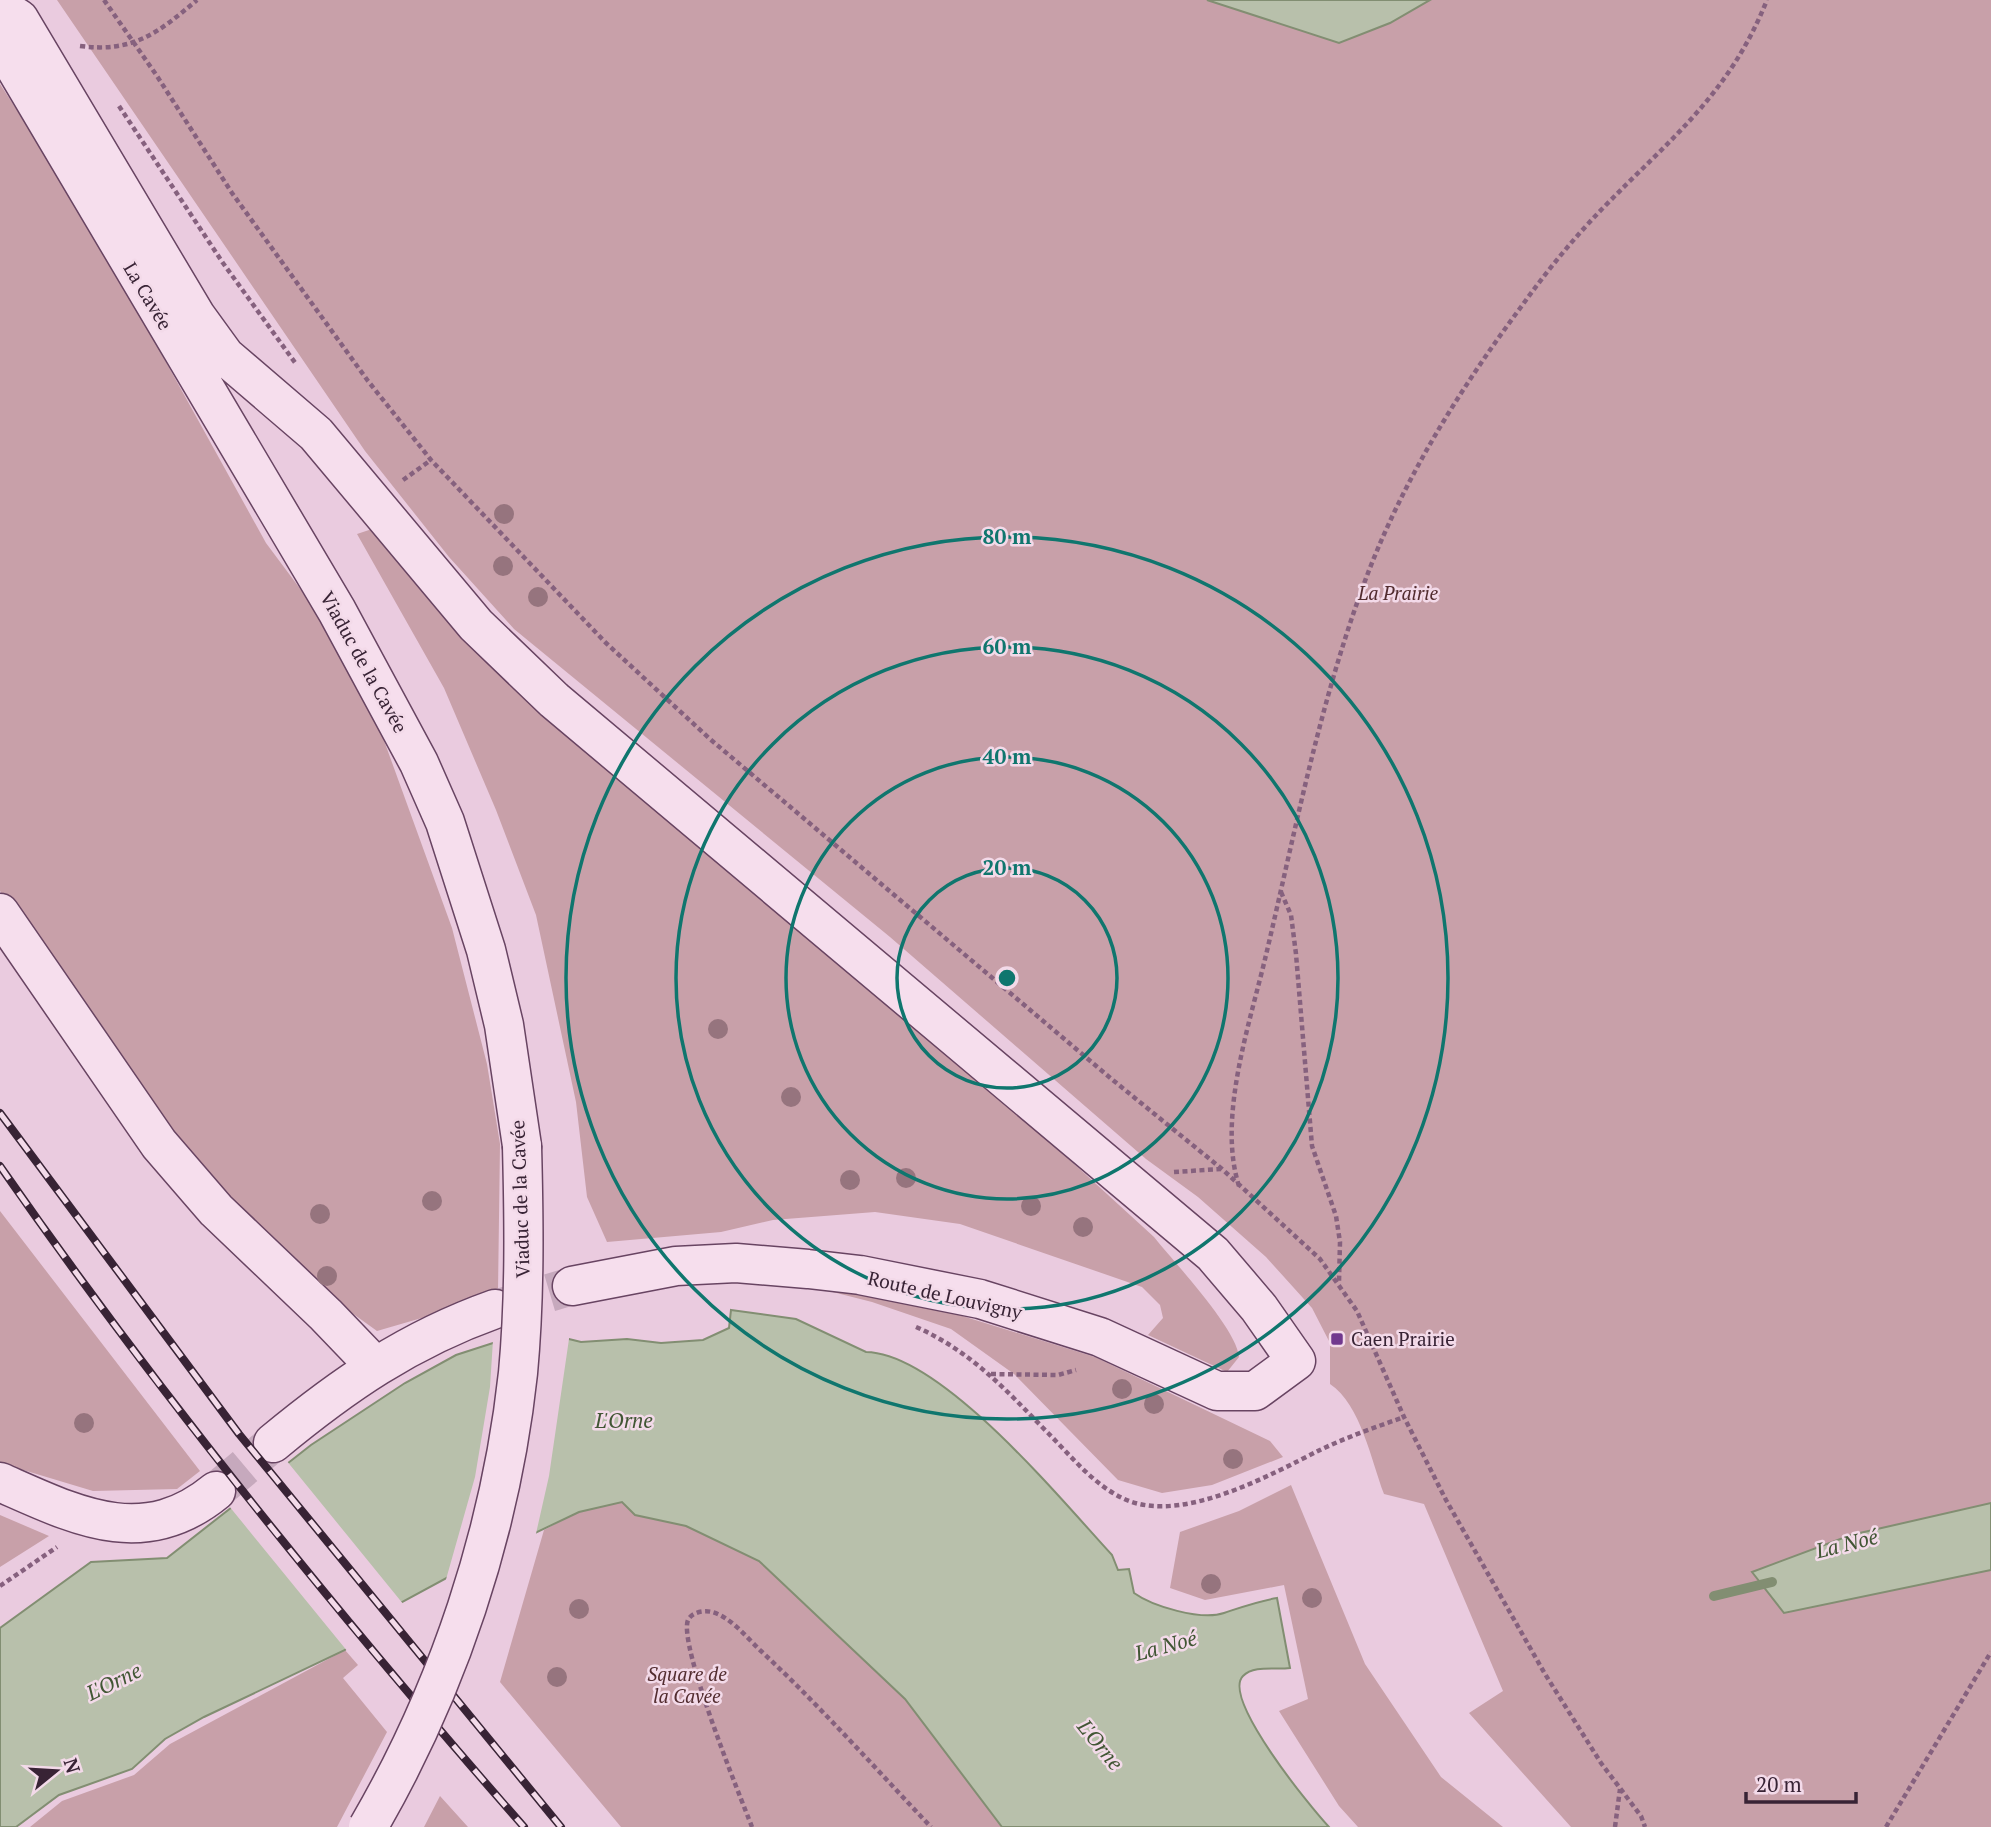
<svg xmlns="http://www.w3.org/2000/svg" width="1991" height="1827" viewBox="0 0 1991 1827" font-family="'PT Serif',serif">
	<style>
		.green { fill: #c8a0a9 }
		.water { fill: #b8c0ab; stroke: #828e72; stroke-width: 2 }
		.pier { fill: #eacbdf }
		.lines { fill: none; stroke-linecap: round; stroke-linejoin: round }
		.stream { stroke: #828e72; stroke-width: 10 }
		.secondary-tunnel { stroke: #c6a9bd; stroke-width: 38; stroke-dasharray: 38 19; stroke-linecap: butt }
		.secondary-casing { stroke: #684462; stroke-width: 41 }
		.path { stroke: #86617e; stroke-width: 4.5; stroke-dasharray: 5 3.5; stroke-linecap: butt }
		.secondary { stroke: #f6deed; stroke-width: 38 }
		.rail-casing { stroke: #382335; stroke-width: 8 }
		.rail { stroke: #f3dae9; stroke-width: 5; stroke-dasharray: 16; stroke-linecap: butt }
		.secondary-bridge-casing { stroke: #684462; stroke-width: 41; stroke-linecap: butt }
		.secondary-bridge { stroke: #f6deed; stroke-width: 38 }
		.tree { fill: #96747e }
		.ring { fill: none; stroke: #0f766e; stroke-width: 3.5 }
		.poi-dot { fill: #71388e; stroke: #f3dae9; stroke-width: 2.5 }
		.labels { text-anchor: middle; stroke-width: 5; stroke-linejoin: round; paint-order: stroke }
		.street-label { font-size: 19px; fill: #382335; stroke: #f3dae9 }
		.park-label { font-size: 19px; font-style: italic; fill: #522c2f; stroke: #f3dae9 }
		.poi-label { font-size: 19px; fill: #382335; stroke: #f3dae9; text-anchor: start }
		.water-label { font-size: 21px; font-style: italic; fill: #415634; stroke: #f3dae9 }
		.centre { fill: #0f766e; stroke: #f3dae9; stroke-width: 3.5 }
		.ring-label { font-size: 21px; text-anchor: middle; font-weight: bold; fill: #0f766e; stroke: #f3dae9; stroke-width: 5; stroke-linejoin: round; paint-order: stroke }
	</style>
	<rect width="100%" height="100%" fill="#eacbdf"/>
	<!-- green -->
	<path class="green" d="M57,0H1991V1827H1571L1469,1713L1503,1691L1424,1504L1384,1494C1371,1460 1361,1405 1330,1384V1343L1312,1308L1266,1257L1198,1197L1146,1159L890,937L514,629L449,557L365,451Z
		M0,84L46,155L161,353L266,543L307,598L378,724L452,928L487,1064L500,1144L498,1291L456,1308L377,1331L327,1295L270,1244L133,1090L0,891Z
		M378,527L1154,1237C1174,1262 1237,1329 1239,1357L1227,1372L1148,1335L1163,1318L1160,1305L1142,1287L960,1224L875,1212L773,1220L721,1232L607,1242L587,1197L576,1102L536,915L496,810L444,688L357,534Z
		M0,1211L200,1471L177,1489L93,1491L0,1463Z
		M813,1287C843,1292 871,1291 901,1297L1095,1357L1270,1441L1283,1457L1212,1485L1162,1493L1118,1480L1014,1374L951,1329L872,1302Z
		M1291,1485L1365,1664L1441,1777L1503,1827H1358L1339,1806L1279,1711L1308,1699L1284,1585L1205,1600L1170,1588L1180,1532L1239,1511Z
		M622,1502L635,1515L686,1526L759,1561L905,1699L1002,1827H621L500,1682L544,1530L579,1512Z
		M0,1515L49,1536L0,1567Z
		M345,1650L358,1665L343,1678L387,1732L337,1827H30L62,1801L134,1775L170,1744Z
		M440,1796L468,1827H424Z"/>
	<!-- water -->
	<path class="water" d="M1207,0H1430L1390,23L1339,43Z
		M731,1310L796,1319L866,1352C941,1353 1062,1501 1112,1555L1118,1570L1129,1569L1134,1593C1152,1606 1201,1621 1224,1613C1242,1607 1258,1601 1277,1598L1290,1668C1275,1670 1254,1665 1243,1676C1221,1698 1311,1808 1329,1827H1002L905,1699L759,1561L686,1526L635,1515L622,1502L579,1512L489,1555L402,1602L345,1650L204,1717L165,1739L132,1769L59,1795L16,1827H0V1628L91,1562L167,1558L311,1445L405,1383L456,1355L493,1343L569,1339L581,1342L627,1339L661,1343L703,1340L729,1328Z
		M1991,1503V1570L1784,1613L1752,1572L1851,1535Z"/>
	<!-- pier -->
	<path class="pier" d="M551,1330L569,1336V1339L549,1476L535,1538L445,1583L475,1477L490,1387L493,1340Z
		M286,1460L404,1605L348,1652L229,1506Z"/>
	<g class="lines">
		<!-- stream -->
		<path class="stream" d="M1714,1596L1772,1582"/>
		<!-- secondary-tunnel -->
		<path class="secondary-tunnel" d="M495,1309L572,1286
			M216,1491L273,1443"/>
		<!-- secondary casing -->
		<g class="secondary-casing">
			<path id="secondary" d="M0,7L19,19L196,316L225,356L316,434L476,625L554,700L1213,1254L1259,1308L1296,1361L1255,1391H1217L1100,1337L980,1299L860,1275L808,1269L736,1263L676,1266L572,1286
				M0,42L337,611L419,763L445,822L486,950L504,1025L522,1146
				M0,913L159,1144L216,1210L326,1315L374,1365
				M273,1443C343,1385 408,1340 495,1309
				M0,1482C75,1515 143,1551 216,1491"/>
		</g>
		<!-- path -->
		<path class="path" d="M104,0L157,76L232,193L368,381L431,460L606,643L710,739L1114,1081L1222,1169L1320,1259L1357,1311L1404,1417L1446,1500L1545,1674L1601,1763L1641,1816L1645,1827
			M80,46C133,53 158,33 197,0
			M119,106L223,263L296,364
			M403,480L431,460
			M1281,892L1291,915L1296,954L1312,1146L1336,1216L1340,1242L1339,1282
			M1174,1172L1221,1169
			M1239,1186C1217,1118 1250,1023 1266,955C1296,828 1321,696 1368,573C1405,477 1460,389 1521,307C1546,272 1573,239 1602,209C1670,139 1729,95 1767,0
			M916,1327C971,1351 1007,1391 1048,1433C1072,1457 1096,1488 1129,1501C1186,1522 1270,1475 1320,1450C1347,1437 1376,1427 1404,1417
			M991,1374L1058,1375L1076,1370
			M0,1586L57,1547
			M752,1827C740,1796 678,1644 688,1620C692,1612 704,1610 712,1612C731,1617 747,1638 761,1651C821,1707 875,1768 931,1827
			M1615,1827L1620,1789
			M1886,1827L1991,1652"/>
		<!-- secondary -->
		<use href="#secondary" class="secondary"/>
		<!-- rail casing -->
		<g class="rail-casing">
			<path id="rail" d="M0,1113L239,1434L561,1827
				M0,1166C160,1396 339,1616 524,1827"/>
		</g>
		<!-- rail -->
		<use href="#rail" class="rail"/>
		<!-- secondary-bridge casing -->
		<g class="secondary-bridge-casing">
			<path id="secondary-bridge" d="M368,1827C448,1690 501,1531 518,1373C525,1298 524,1222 522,1146"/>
		</g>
		<!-- secondary-bridge -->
		<use href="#secondary-bridge" class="secondary-bridge"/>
	</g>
	<!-- trees -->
	<g class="tree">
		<circle cx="504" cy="514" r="10"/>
		<circle cx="503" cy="566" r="10"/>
		<circle cx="538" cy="597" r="10"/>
		<circle cx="718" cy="1029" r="10"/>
		<circle cx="791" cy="1097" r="10"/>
		<circle cx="906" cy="1178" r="10"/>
		<circle cx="850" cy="1180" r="10"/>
		<circle cx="432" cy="1201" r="10"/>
		<circle cx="1031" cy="1206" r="10"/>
		<circle cx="320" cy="1214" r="10"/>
		<circle cx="1083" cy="1227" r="10"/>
		<circle cx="327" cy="1276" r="10"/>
		<circle cx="1122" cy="1389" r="10"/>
		<circle cx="1154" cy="1404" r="10"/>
		<circle cx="84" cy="1423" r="10"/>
		<circle cx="1233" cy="1459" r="10"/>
		<circle cx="1211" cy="1584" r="10"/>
		<circle cx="1312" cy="1598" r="10"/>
		<circle cx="579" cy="1609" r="10"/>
		<circle cx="557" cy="1677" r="10"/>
	</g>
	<!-- distance rings -->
	<g class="ring">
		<circle cx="1007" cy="978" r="110"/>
		<circle cx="1007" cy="978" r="221"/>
		<circle cx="1007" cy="978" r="331"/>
		<circle cx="1007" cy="978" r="441"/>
	</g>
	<!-- markers -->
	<rect class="poi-dot" x="1330" y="1332" width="14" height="14" rx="3.5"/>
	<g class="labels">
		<!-- street labels -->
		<g class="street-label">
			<text transform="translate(148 296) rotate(59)" y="7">La Cavée</text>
			<text transform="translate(364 662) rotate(61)" y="7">Viaduc de la Cavée</text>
			<text transform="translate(520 1199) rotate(-92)" y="7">Viaduc de la Cavée</text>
			<text transform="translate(945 1295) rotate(13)" y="7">Route de Louvigny</text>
		</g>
		<!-- park labels -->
		<g class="park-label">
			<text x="1398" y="600">La Prairie</text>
			<text x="687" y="1681">Square de<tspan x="687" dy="22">la Cavée</tspan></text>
		</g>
		<!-- poi labels -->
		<g class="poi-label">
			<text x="1351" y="1346">Caen Prairie</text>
		</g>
		<!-- water labels -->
		<g class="water-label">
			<text x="624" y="1428">L'Orne</text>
			<text transform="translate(1847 1544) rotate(-14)" y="7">La Noé</text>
			<text transform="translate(1166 1646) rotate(-15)" y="7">La Noé</text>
			<text transform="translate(114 1682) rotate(-26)" y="7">L'Orne</text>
			<text transform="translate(1100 1745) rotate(51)" y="7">L'Orne</text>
		</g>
	</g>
	<circle cx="1007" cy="978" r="10" class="centre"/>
	<g class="ring-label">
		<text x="1007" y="544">80 m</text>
		<text x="1007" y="654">60 m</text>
		<text x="1007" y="764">40 m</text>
		<text x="1007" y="875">20 m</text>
	</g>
	<!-- north arrow -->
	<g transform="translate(56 1771) rotate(72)" stroke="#f3dae9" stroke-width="5" paint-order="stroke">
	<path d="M0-5L12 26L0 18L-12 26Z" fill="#382335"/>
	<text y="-10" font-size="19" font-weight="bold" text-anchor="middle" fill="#382335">N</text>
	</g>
	<!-- scale -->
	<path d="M1746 1792v10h110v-10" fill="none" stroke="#382335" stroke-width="3.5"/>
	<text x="1756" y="1792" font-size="21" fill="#382335" stroke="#f3dae9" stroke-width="5" paint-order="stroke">20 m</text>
</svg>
